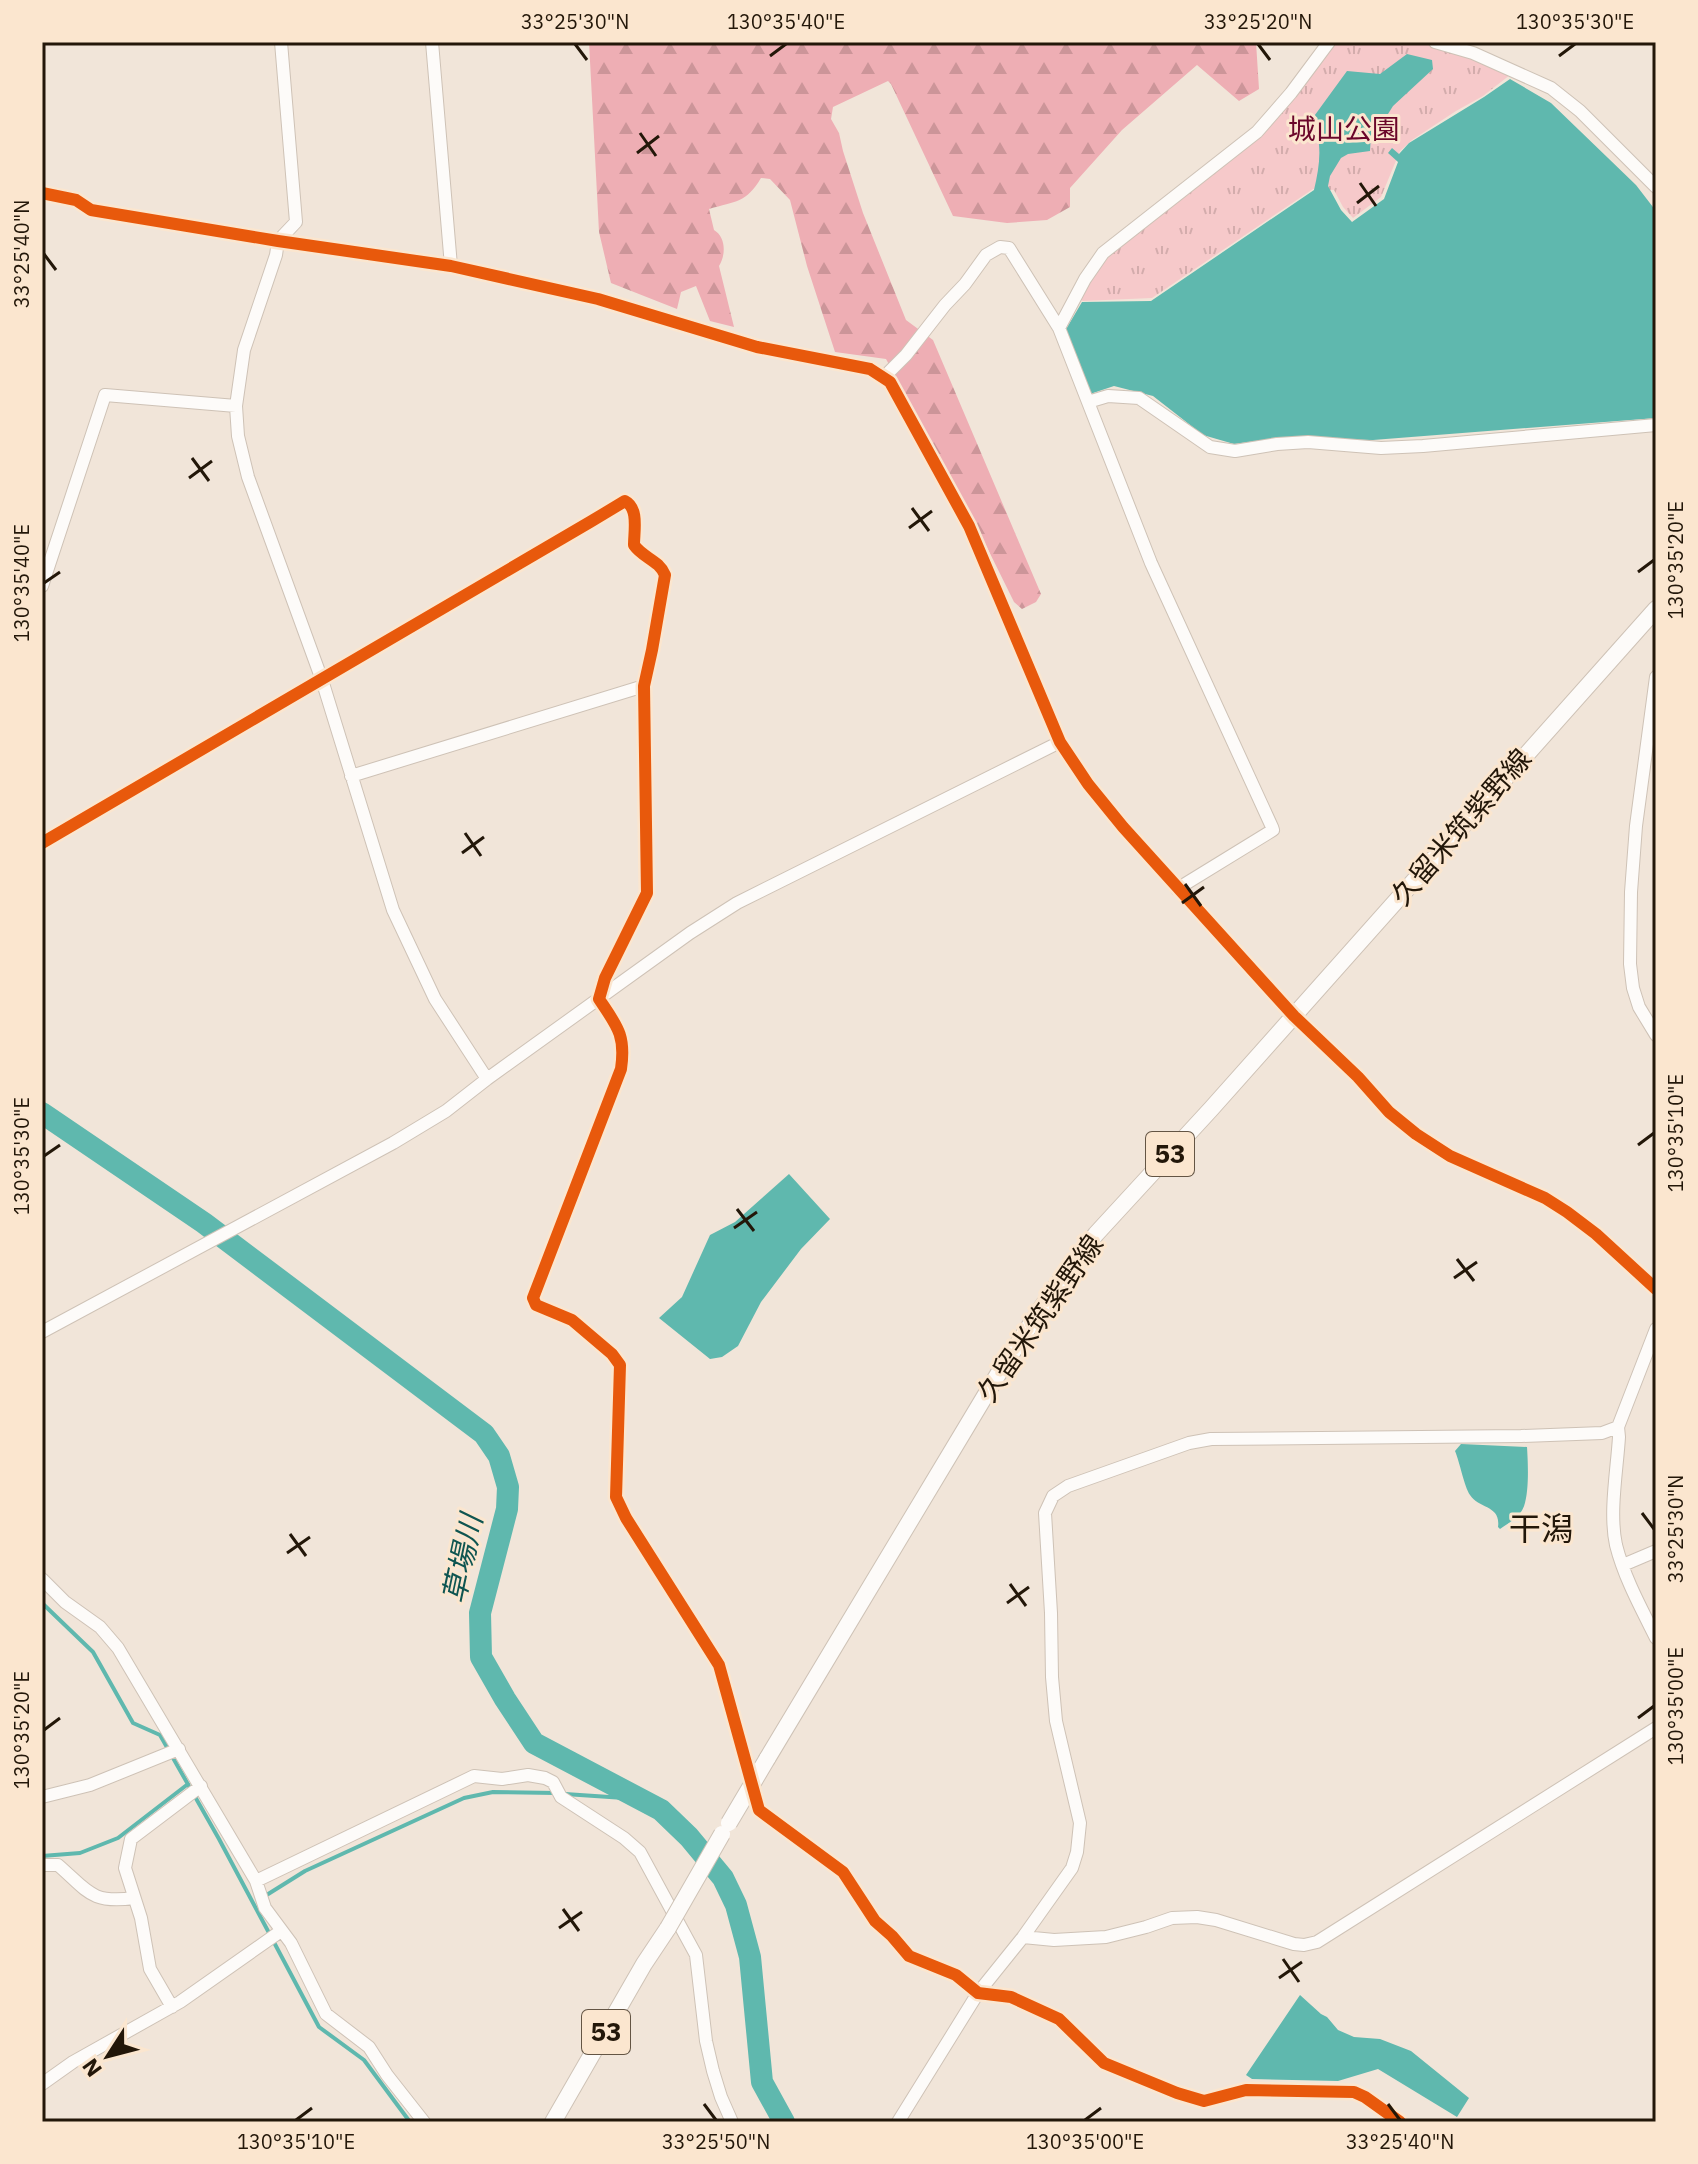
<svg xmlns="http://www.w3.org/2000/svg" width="1698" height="2164" viewBox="0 0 1698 2164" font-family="'IBM Plex Sans','Noto Sans JP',sans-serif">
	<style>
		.forest { fill: url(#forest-firs) }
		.park { fill: url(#park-tufts) }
		.water { fill: #5fb8ae }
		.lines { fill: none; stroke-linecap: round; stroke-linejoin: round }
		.stream { stroke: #5fb8ae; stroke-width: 4 }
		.river { stroke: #5fb8ae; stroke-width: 22 }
		.minor-casing { stroke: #cec2b6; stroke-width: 14 }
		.major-casing { stroke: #cec2b6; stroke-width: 18 }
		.minor { stroke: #fdfbf9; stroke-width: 12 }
		.major { stroke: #fdfbf9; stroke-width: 16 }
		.major-bridge-casing { stroke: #cec2b6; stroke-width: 18; stroke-linecap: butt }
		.major-bridge { stroke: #fdfbf9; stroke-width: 16 }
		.cycleway-casing { stroke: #fbe6cf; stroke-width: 17 }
		.cycleway { stroke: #e8590c; stroke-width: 12 }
		.ticks { fill: none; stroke: #231709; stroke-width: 3 }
		.labels { text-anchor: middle; stroke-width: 6; stroke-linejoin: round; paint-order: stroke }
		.shield { fill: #fbe6cf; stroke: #645544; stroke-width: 2 }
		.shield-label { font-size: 26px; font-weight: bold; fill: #231709 }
		.park-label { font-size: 28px; fill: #6a062a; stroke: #fbe6cf }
		.street-label { font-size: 28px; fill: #231709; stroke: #fbe6cf }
		.water-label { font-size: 30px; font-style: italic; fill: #0f5551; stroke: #fbe6cf }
		.quarter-label { font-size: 32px; fill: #231709; stroke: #fbe6cf }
		.neatline { fill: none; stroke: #231709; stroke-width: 3 }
		.ticks-label { font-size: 20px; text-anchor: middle; fill: #231709 }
	</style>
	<defs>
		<pattern id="forest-firs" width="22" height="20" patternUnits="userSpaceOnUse" patternTransform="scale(2)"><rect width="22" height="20" fill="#eeaeb4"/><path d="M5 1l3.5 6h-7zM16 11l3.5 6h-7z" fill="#cc9599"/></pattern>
		<pattern id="park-tufts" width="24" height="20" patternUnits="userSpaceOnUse" patternTransform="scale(2)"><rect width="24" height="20" fill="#f6c9ca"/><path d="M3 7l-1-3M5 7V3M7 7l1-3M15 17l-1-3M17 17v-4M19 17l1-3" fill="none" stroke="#d3acac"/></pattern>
	</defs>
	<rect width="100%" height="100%" fill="#f1e5d9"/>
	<!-- forest -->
	<path class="forest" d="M589,42H1256L1259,89L1239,101L1197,65L1122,130L1070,188V207L1047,220L1007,223L953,216L891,84L888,81L833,107L831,119L839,133L843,151L863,213L906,320L933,340L1041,594L1036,602L1022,609L1014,602L968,509L886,359L835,352L807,266L790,200L770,179L761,178C746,203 736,201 709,209L714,230C726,237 726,255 719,266L734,327L710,321L696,286L681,292L677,309L611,283L599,232Z"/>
	<!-- park -->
	<path class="park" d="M1334,42H1418L1464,55L1510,75L1483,96L1456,111L1412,140L1400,151L1381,197L1353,218L1343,207L1334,190L1313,189L1152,298L1083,301L1080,299L1101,262L1215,170Z"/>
	<!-- water -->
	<path class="water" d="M1407,54L1432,60L1433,69L1393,106L1383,122L1371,135L1370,151L1348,154L1341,158L1330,176L1328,186L1341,210L1352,222L1384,199L1398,162L1388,153L1392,148L1399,154L1409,143L1484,97L1510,79L1551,103L1636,185L1656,211V418L1373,440L1277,438L1234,444L1203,435L1153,396L1114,386L1090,394L1065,331L1082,302L1151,301L1314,190C1320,165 1323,142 1312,119L1347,71L1380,74Z
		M789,1174L830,1219L801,1249L761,1302L738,1346L722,1357L710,1359L659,1318L682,1297L710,1235L735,1222Z
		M1461,1444L1527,1447C1528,1462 1530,1500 1521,1512C1516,1519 1507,1524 1500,1529L1498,1527C1501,1505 1479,1509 1470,1495C1464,1486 1460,1463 1455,1451Z
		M1300,1995L1321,2014L1327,2017L1338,2030L1354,2037L1380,2039L1411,2051L1469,2098L1457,2117L1378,2069L1338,2081L1252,2079L1246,2075Z"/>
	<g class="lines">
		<!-- stream -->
		<path class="stream" d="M42,1603L93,1652L133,1723L160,1735L219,1839L319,2027L364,2060L410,2122
			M565,1794L639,1799
			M42,1856L80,1853L118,1838L188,1784
			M265,1896L305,1871L464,1798L493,1792L556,1793"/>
		<!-- river -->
		<path class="river" d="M42,1113L204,1223L484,1434L499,1456L508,1487L507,1509L480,1613L481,1657L505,1699L534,1743L661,1810L689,1837L723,1878L736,1905L750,1957L762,2082L784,2122"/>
		<!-- minor casing -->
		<g class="minor-casing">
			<path id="minor" d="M281,42L296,222L278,241L276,255L244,350L236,406L238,436L248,477L322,680L393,910L435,999L487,1079
				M432,42L451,266
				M1435,42L1473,53L1551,88L1580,111L1656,187
				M42,193L76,200L91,210L278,241L451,266L598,299L757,347L870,369L890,382L969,526L1060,742L1088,784L1123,827L1294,1016L1358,1077L1389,1112L1416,1134L1450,1156L1545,1198L1567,1212L1596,1234L1656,1289
				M1059,328L1085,279L1103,253L1257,132L1291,93L1329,42
				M884,377L906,355L945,305L965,284L986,255L1000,247L1009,248L1059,328L1151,563L1272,827L1273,830L1177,889
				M1088,402L1108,396L1139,398L1210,447L1235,451L1277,444L1308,442L1381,448L1423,446L1656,425
				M42,586L105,395L236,406
				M1656,677L1636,826L1631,892L1630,964L1633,988L1639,1007L1656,1035
				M351,776L644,686
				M42,843L590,522L625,501C639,508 634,531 634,545C643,558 659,560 665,575L652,650L644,686L647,893L605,978L599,999C617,1026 626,1035 621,1069L533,1298L536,1305L572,1320L612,1354L620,1365L616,1497L626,1518L719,1665L759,1810L843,1872L875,1921L892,1936L909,1956L956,1975L978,1993L1011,1997L1059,2019L1104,2063L1177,2093L1204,2101L1246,2090L1354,2092L1365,2097L1400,2122
				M42,1332L393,1143L446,1111L487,1079L690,933L737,903L1060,742
				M1618,1427L1619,1437C1617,1470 1609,1513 1616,1545C1624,1577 1641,1608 1656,1638
				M1623,1565L1656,1551
				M42,1579L65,1602L100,1627L118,1648L256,1881L265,1908L291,1943L326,2014L369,2047L387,2075L424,2122
				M42,1797L90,1785L179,1749
				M42,1865H58C88,1891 91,1904 134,1898
				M256,1881L474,1776L502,1779L528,1775L545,1778L553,1782L561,1797L624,1838L640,1852L696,1955L706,2041L713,2071L721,2097L732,2122
				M1023,1937L1054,1940L1106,1937L1146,1927L1172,1918L1197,1917L1216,1920L1294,1944L1304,1945L1317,1942L1656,1728
				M172,2007L150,1969L141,1918L125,1868L131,1839L201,1786
				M42,2084L73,2062L180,2002L281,1931
				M898,2122L978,1993L1023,1937L1072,1868L1077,1852L1080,1823L1056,1721L1052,1677L1051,1613L1045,1513L1053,1496L1068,1486L1189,1443L1211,1439L1521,1436L1602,1433L1618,1427L1656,1329"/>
		</g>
		<!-- major casing -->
		<g class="major-casing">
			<path id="major" d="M767,1759L1000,1371L1054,1289L1096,1234L1211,1109L1656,609
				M553,2122L644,1964L668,1928"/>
		</g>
		<!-- minor -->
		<use href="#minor" class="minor"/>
		<!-- major -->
		<use href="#major" class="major"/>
		<!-- major-bridge casing -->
		<g class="major-bridge-casing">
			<path id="major-bridge" d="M729,1823L767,1759
				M668,1928L722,1834"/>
		</g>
		<!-- major-bridge -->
		<use href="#major-bridge" class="major-bridge"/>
		<!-- cycleway casing -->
		<g class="cycleway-casing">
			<path id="cycleway" d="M42,193L76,200L91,210L278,241L451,266L598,299L757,347L870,369L890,382L969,526L1060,742L1088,784L1123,827L1294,1016L1358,1077L1389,1112L1416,1134L1450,1156L1545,1198L1567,1212L1596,1234L1656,1289
				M42,843L590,522L625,501C639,508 634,531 634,545C643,558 659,560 665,575L652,650L644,686L647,893L605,978L599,999C617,1026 626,1035 621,1069L533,1298L536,1305L572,1320L612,1354L620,1365L616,1497L626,1518L719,1665L759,1810L843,1872L875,1921L892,1936L909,1956L956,1975L978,1993L1011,1997L1059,2019L1104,2063L1177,2093L1204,2101L1246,2090L1354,2092L1365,2097L1400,2122"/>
		</g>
		<!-- cycleway -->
		<use href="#cycleway" class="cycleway"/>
	</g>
	<!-- ticks -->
	<path class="ticks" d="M575,44L587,60M1258,44L1270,60M770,56L786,44M1559,56L1575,44M640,133L656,156M637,153L659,136M1360,183L1376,206M1357,203L1379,186M44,254L56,270M192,458L209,481M189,478L212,461M912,508L929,531M909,528L932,511M1638,572L1654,560M44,583L60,572M465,833L481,856M462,853L484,837M1185,884L1201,906M1182,903L1204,887M1638,1145L1654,1133M44,1156L60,1145M737,1209L754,1231M734,1228L757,1212M1457,1259L1474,1281M1454,1278L1477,1262M1642,1513L1654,1529M290,1534L306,1556M287,1553L310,1537M1010,1584L1026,1606M1007,1603L1029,1587M1638,1718L1654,1706M44,1730L60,1718M563,1909L579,1931M559,1928L582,1912M1283,1959L1299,1982M1279,1978L1302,1962M704,2104L716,2120M1388,2104L1400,2120M296,2120L312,2108M1085,2120L1101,2108"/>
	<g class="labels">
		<!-- shield labels -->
		<g class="shield">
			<rect x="1146" y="1132" width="48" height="44" rx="6"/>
			<rect x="582" y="2010" width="48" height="44" rx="6"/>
		</g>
		<g class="shield-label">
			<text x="1170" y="1163">53</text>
			<text x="606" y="2041">53</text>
		</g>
		<!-- park labels -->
		<g class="park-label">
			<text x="1344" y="139">城山公園</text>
		</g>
		<!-- street labels -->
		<g class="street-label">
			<text transform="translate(1461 827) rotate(-49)" y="10">久留米筑紫野線</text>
			<text transform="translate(1040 1318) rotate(-55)" y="10">久留米筑紫野線</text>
		</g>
		<!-- water labels -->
		<g class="water-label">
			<text transform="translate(463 1559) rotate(-78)" y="10">草場川</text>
		</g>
		<!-- quarter labels -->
		<g class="quarter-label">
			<text x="1541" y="1540">干潟</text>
		</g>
	</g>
	<!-- border -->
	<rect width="1698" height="2164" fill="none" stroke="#fbe6cf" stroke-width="88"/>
	<!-- north arrow -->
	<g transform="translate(108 2056) rotate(234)" stroke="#fbe6cf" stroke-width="6" paint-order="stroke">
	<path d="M0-6L14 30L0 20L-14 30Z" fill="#231709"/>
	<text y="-12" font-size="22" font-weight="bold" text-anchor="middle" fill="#231709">N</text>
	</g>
	<rect x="44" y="44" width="1610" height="2076" class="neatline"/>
	<g class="ticks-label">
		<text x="575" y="29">33°25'30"N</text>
		<text x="786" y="29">130°35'40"E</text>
		<text x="1258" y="29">33°25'20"N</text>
		<text x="1575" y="29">130°35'30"E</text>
		<text transform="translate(22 254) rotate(-90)" y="7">33°25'40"N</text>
		<text transform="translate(1676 560) rotate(-90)" y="7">130°35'20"E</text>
		<text transform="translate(22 583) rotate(-90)" y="7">130°35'40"E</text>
		<text transform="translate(1676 1133) rotate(-90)" y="7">130°35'10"E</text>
		<text transform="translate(22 1156) rotate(-90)" y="7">130°35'30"E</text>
		<text transform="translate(1676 1529) rotate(-90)" y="7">33°25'30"N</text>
		<text transform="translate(1676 1706) rotate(-90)" y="7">130°35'00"E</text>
		<text transform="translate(22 1730) rotate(-90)" y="7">130°35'20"E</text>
		<text x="296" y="2149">130°35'10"E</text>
		<text x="716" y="2149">33°25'50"N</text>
		<text x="1085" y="2149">130°35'00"E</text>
		<text x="1400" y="2149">33°25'40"N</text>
	</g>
</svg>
